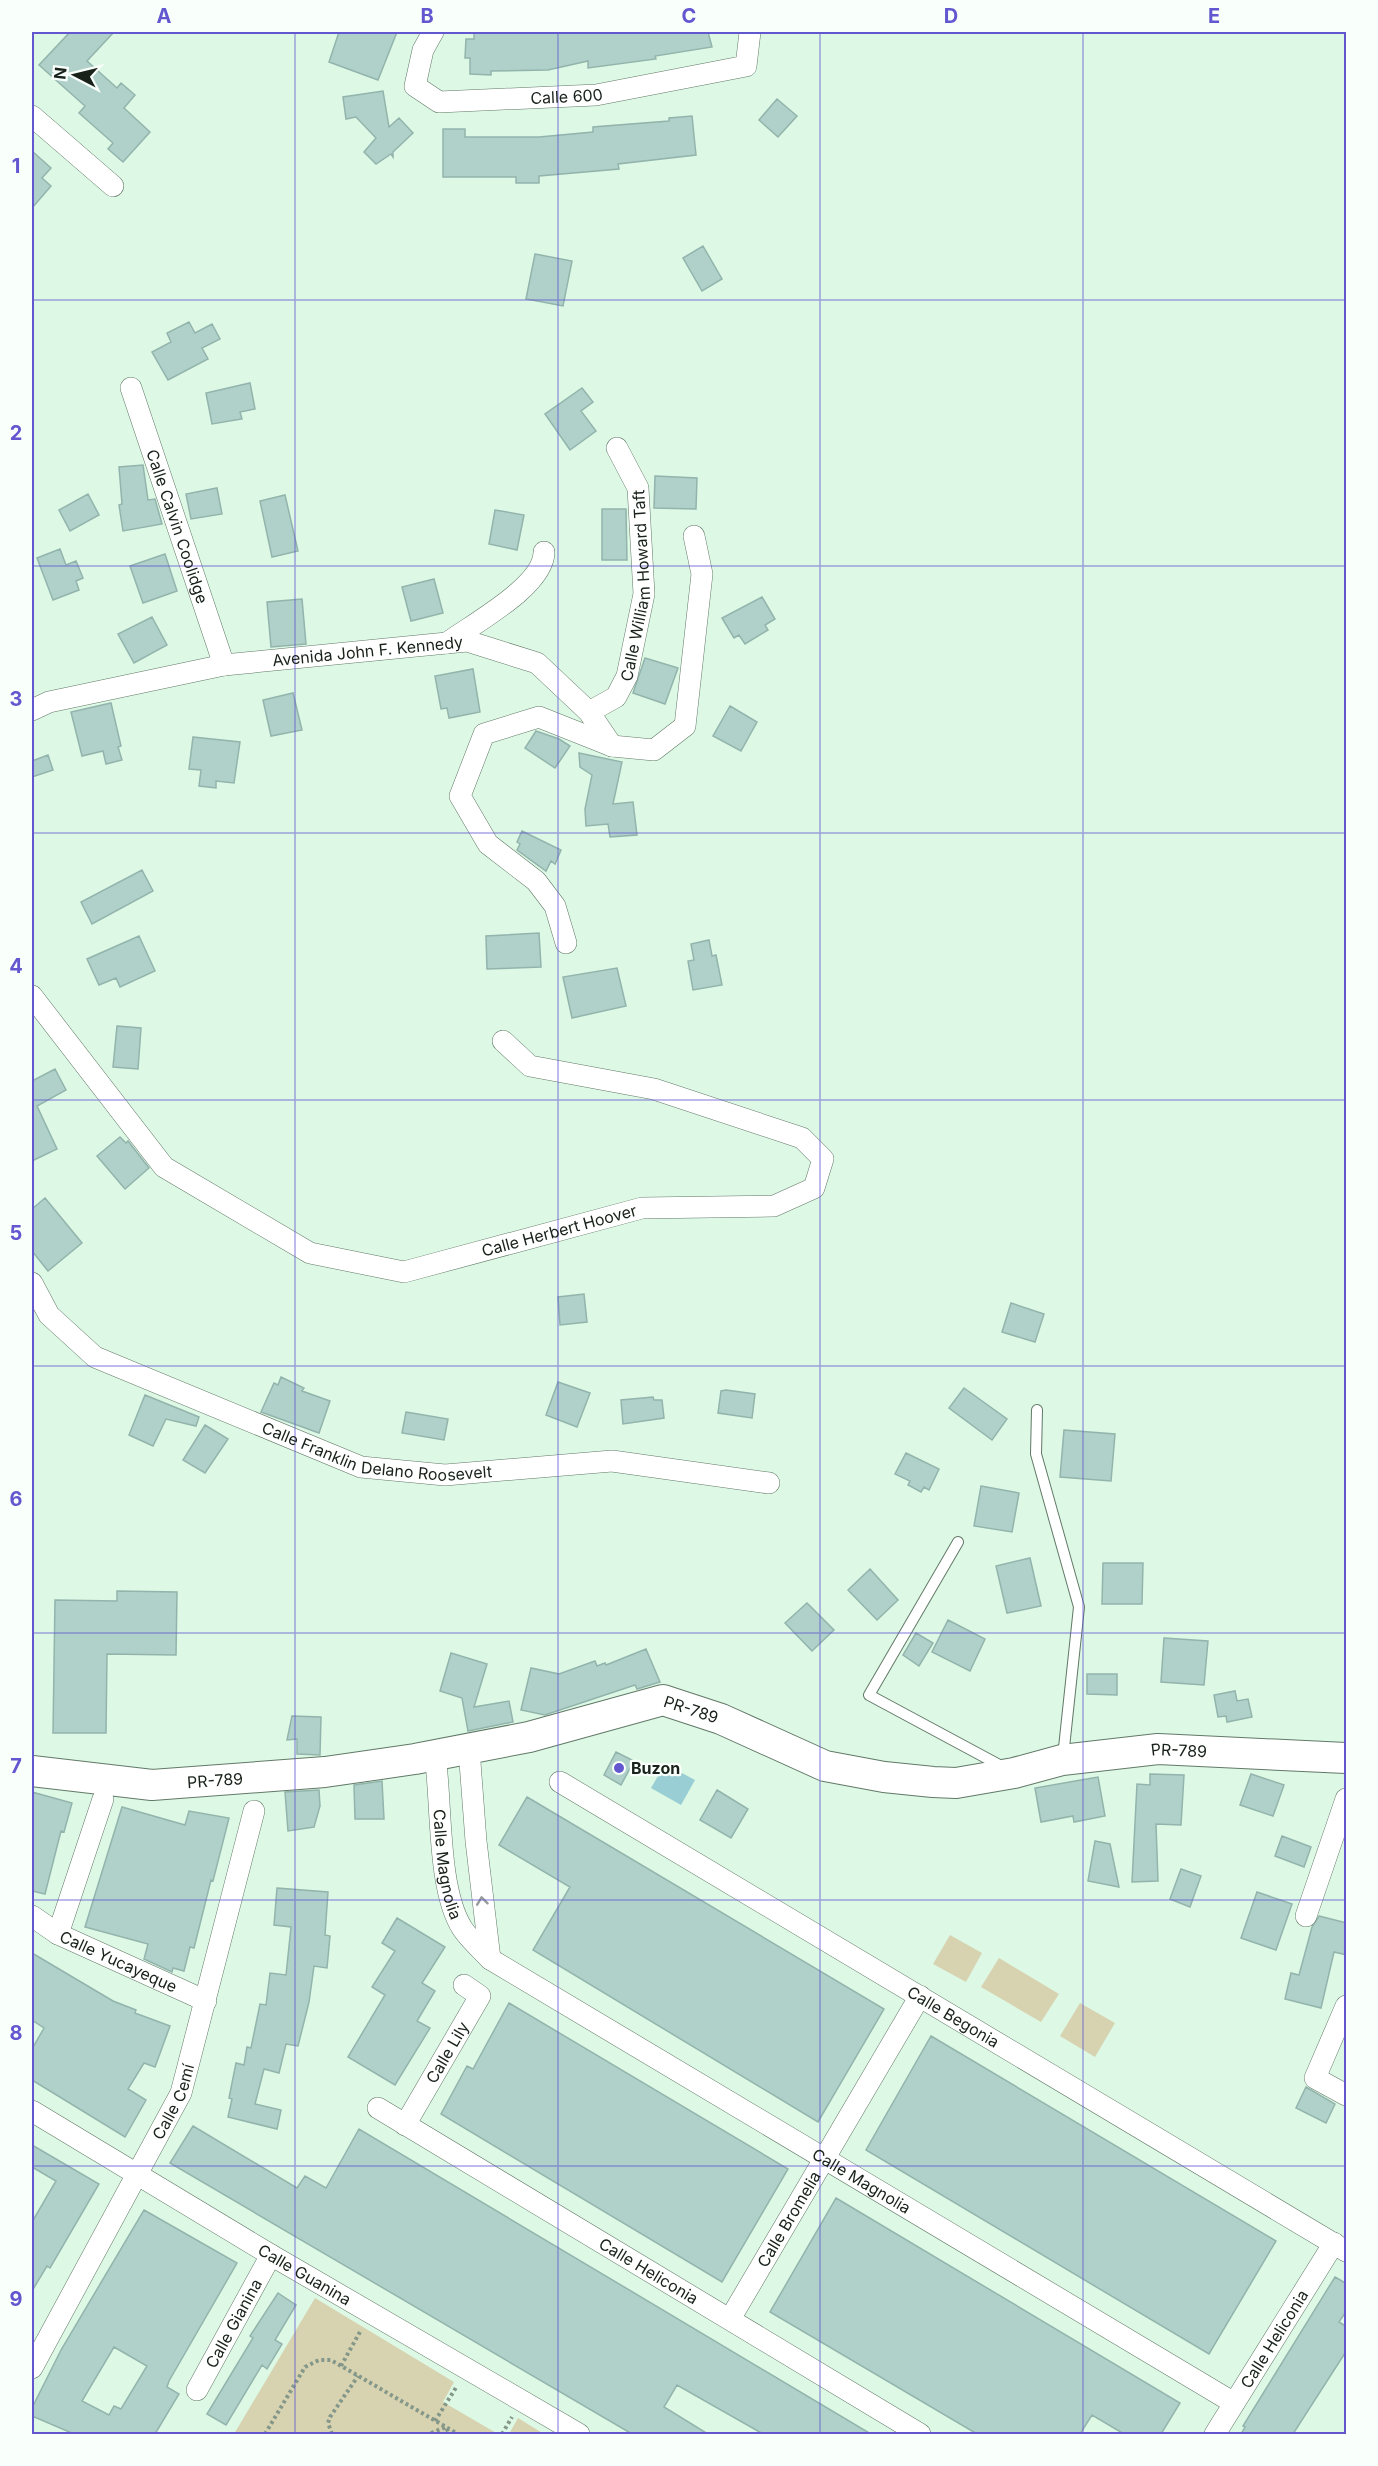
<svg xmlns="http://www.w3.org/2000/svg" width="1378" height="2466" viewBox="0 0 1378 2466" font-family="Inter,sans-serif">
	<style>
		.green { fill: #d7d3b1 }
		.water { fill: #98ced4 }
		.building { fill: #afd1c9; stroke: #92b4ac; stroke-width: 1.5; fill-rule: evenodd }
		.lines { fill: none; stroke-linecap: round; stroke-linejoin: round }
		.lane-casing { stroke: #627968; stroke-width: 12 }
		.street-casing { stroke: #627968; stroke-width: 22 }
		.secondary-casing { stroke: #627968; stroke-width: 32 }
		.path { stroke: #849789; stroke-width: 4; stroke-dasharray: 3 3; stroke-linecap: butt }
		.lane { stroke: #fff; stroke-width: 10 }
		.street { stroke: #fff; stroke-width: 21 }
		.secondary { stroke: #fff; stroke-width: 30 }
		.oneway { stroke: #979b98 }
		.grid { fill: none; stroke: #6357d0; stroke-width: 1.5; stroke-opacity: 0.55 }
		.poi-dot { fill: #6357d0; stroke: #f9fffb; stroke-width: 2 }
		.labels { text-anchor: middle; stroke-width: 4.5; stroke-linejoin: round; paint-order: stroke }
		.street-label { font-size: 16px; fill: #18211a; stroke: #f9fffb }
		.poi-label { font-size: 16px; font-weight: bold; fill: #18211a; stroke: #f9fffb; text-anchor: start }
		.neatline { fill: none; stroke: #6357d0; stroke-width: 2 }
		.grid-label { font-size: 20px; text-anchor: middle; font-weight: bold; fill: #6357d0 }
	</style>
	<rect width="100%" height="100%" fill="#ddf8e4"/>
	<!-- green -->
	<path class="green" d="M950,1935L982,1953L966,1982L933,1964Z
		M999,1958L1059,1994L1041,2022L981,1987Z
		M1080,2003L1115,2023L1095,2057L1060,2036Z
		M315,2298L454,2382L443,2402L498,2434H234Z
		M518,2418L544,2434H509Z"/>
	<!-- water -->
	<path class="water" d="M665,1764L695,1780L681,1805L651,1788Z"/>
	<!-- building -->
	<path class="building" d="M70,32H114L87,61L117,88L121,83L135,95L124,108L150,132L123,162L108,149L113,143L79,113L85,106L39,65Z
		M339,32H397L378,80L329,62Z
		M474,32H708L712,47L655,56L656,59L588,68V61L548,70L491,71V75L470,74V58H465L466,39H474Z
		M383,91L389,127L399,118L413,133L393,152V157L391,154L376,164L364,152L376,138L356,117L346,119L343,97Z
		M777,99L797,116L778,137L759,120Z
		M692,116L696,155L618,164L619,169L539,176V183H516V177H443V129H465V137H539L593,132V127L669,121V118Z
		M32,151L51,168L42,178L51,186L32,208Z
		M703,246L722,279L702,291L683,258Z
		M535,254L572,261L563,306L526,299Z
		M189,322L195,333L212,324L220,339L202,348L208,359L168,380L152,352L171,342L167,333Z
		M250,383L255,409L240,412L242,419L212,424L206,393Z
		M582,388L593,402L581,411L596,431L570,450L545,414Z
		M143,465L148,500L155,499L162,524L123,531L119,505L122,504L119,467Z
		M655,476L697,478L696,509L654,508Z
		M217,488L222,514L191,519L186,494Z
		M88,494L99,515L70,531L59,510Z
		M285,495L298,551L272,557L260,501Z
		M602,509H626L627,560H602Z
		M495,510L524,515L517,550L489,544Z
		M60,549L66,565L76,561L83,578L76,581L79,590L53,600L37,558Z
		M165,554L177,591L143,603L130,566Z
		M434,579L443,613L411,621L402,587Z
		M762,597L775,619L765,625L768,630L745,644L739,635L734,638L722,618Z
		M302,599L306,644L271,647L267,602Z
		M152,617L167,645L134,663L118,634Z
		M645,658L678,668L665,704L633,693Z
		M473,669L480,712L449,718L447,708L441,709L435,676Z
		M293,693L302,730L271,736L263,700Z
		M111,703L121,746L118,747L122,760L106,764L103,751L82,756L71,712Z
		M730,706L757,722L741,751L713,736Z
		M536,731L559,739L570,746L555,768L525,748Z
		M193,737L240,742L234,783L216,781V788L199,786L201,770L189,769Z
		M579,753L622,762L613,804L633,802L637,835L610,837L608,824L586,826L585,809L592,775L580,767Z
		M48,755L53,770L32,777V761Z
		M522,831L561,850L555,864L551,861L546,871L517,850L520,844L517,842Z
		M142,870L153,891L92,924L81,902Z
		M539,933L541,967L487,969L486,936Z
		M139,936L155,971L120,987L116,978L99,985L87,959Z
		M709,940L712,956L716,955L722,985L693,990L688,961L694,960L691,944Z
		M617,968L626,1006L572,1018L563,977Z
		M117,1026L141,1028L138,1069L113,1067Z
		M55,1069L66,1090L37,1106L57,1149L32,1161V1081Z
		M120,1137L126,1143L128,1141L149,1168L125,1189L97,1156Z
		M45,1198L82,1243L48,1271L32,1251V1209Z
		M584,1294L587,1322L560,1325L558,1297Z
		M1011,1303L1044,1314L1035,1342L1002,1332Z
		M281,1377L304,1388L302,1391L330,1401L319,1433L261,1412L274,1383L278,1385Z
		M558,1382L590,1393L577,1427L546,1415Z
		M964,1388L1007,1419L992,1440L949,1408Z
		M726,1390L755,1394L752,1418L718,1413L721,1391Z
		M145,1395L199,1417L196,1426L166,1419L153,1446L129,1435Z
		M653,1397L654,1400H662L664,1418L623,1424L621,1400Z
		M406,1412L448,1419L444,1440L402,1433Z
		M205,1425L228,1439L205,1473L183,1460Z
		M1064,1430L1115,1434L1111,1481L1060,1477Z
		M906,1453L939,1469L929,1490L924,1487L921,1492L908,1485L910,1481L895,1474Z
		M981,1486L1019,1493L1012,1532L974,1526Z
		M1030,1558L1041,1606L1007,1613L996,1566Z
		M1103,1563H1143L1142,1604H1102Z
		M870,1569L898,1600L877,1620L848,1590Z
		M117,1591L177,1592L176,1655L107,1654L106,1733H53L55,1600L117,1601Z
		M807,1603L834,1630L812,1651L785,1623Z
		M948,1620L985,1639L970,1671L932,1652Z
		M916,1633L933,1643L919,1666L903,1655Z
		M1164,1638L1208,1641L1204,1685L1161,1682Z
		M646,1649L660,1682L637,1689L635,1685L545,1715L521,1710L531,1668L559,1674L595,1661L597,1666L605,1663L606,1665Z
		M451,1653L487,1664L474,1707L509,1701L513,1722L468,1731L462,1698L440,1691Z
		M1087,1674H1117V1695L1087,1694Z
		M1235,1691L1237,1701L1248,1699L1252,1717L1227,1722L1226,1716L1218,1717L1214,1695Z
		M292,1716L321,1717L320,1755L297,1754V1739L287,1740Z
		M616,1752L634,1761L621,1785L604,1775Z
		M1150,1774L1184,1775L1181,1825L1156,1824L1158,1881L1132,1882L1137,1784L1150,1785Z
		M1251,1774L1284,1785L1273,1816L1240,1805Z
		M1098,1777L1105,1816L1074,1822L1073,1816L1041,1822L1035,1788Z
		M382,1781L384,1819H355L354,1785Z
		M319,1790L320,1806L314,1827L288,1831L285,1792Z
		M717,1790L748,1809L731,1838L700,1820Z
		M32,1792L72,1803L64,1832L61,1831L45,1894L32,1891Z
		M527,1797L884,2009L818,2122L533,1950L570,1887L499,1845Z
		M122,1807L185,1825L189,1811L229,1818L213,1881L211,1880L194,1948L190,1947L184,1971L173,1968L172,1972L144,1959L148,1944L85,1927Z
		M1282,1836L1311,1847L1304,1867L1275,1856Z
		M1095,1841L1110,1844L1119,1887L1088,1881Z
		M1181,1869L1201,1876L1190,1907L1170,1899Z
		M277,1888L328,1892L325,1935L330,1936L327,1968L314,1966L309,2002L298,2046L286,2044L279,2073L264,2069L255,2104L281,2110L277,2129L228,2117L232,2099L229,2098L236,2063L244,2065L247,2047L251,2048L260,2004L266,2005L270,1973L286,1975L291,1927L274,1925Z
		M1257,1892L1292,1904L1276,1950L1241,1938Z
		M1319,1916L1347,1923V1955L1334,1952L1321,2008L1285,1999L1291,1973L1299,1975L1312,1927Z
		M397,1918L445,1947L422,1983L435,1991L417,2021L430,2028L395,2085L348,2057L385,1995L372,1987L395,1951L382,1943Z
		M32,1953L113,2001L136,2010L135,2013L170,2026L155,2067L144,2063L128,2089L146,2100L125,2137L32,2080V2049L44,2028L32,2020Z
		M509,2003L788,2169L722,2282L441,2114L467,2066L473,2069Z
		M931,2036L1276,2241L1209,2354L866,2150Z
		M1306,2087L1335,2104L1326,2123L1296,2108Z
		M193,2126L297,2188L305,2176L326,2188L359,2129L871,2434H763L677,2385L664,2407L708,2434H632L170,2163Z
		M32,2145L99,2184L50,2268L47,2266L32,2291V2222L56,2181L32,2167Z
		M836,2198L1180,2403L1161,2434H1124L1092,2415L1080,2434H977L770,2312Z
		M144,2210L237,2263L169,2381L167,2387L179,2394L155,2434H74L32,2416V2408L61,2350ZM114,2347L147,2366L121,2409L114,2406L109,2415L82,2401Z
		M1335,2277L1347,2284V2310L1339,2322L1347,2327V2350L1293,2434H1241L1245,2427L1243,2426Z
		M278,2293L296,2305L275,2340L282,2344L267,2369L262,2365L226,2425L207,2414L253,2338L250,2336Z"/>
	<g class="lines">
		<!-- lane casing -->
		<g class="lane-casing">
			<path id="lane" d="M1037,1410L1036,1454L1079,1607L1063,1757
				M958,1542L869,1695L1003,1767"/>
		</g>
		<!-- street casing -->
		<g class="street-casing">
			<g id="street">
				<path id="s1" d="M433,32L423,50L415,86L439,102L596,95L746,66L750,32"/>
				<path d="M32,116L113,186"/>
				<path id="s2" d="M131,388L224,665"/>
				<path d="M447,643C474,623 544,586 544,552"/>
				<path id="s3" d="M32,710L49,702L224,665L467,641L537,663L589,712L612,746L654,750L685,726L702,574L694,536"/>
				<path id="s4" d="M589,712L616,697L627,676L644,594L638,488L617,448"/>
				<path d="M566,943L555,906L536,881L488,844L460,796L484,734L539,717L612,746"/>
				<path id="s5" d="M32,996L164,1167L310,1253L404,1272L642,1208L774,1206L814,1188L823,1159L802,1138L654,1089L530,1066L503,1041"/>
				<path id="s6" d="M32,1283L49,1315L95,1357L361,1467L445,1475L612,1461L769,1483"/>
				<path d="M469,1749L476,1841L490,1959"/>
				<path id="s7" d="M435,1755C442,1803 437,1888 462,1928C469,1939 481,1949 490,1959L1234,2403"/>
				<path id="s8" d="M560,1782L1346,2251"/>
				<path id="s9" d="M32,1916L58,1934L206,2001"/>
				<path d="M1306,1916L1346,1799"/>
				<path d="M58,1934L103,1799"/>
				<path d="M1346,2006L1315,2078L1346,2095"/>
				<path id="s10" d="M378,2108L920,2434"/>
				<path id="s11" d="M32,2111L271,2255L579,2434"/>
				<path id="s12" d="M405,2125L480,1996L464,1985"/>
				<path id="s13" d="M730,2319L920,1996"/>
				<path id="s14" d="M32,2368L181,2093L254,1811"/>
				<path id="s15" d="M197,2390L271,2255"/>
				<path id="s16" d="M1215,2434L1334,2243"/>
			</g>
		</g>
		<!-- secondary casing -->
		<g class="secondary-casing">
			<g id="secondary">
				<path id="s17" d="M32,1771L152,1785L325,1772L415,1759L529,1737L663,1700L721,1719L825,1766L884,1777L933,1782L956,1783L1014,1773L1062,1760L1158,1749L1346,1758"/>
			</g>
		</g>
		<!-- path -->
		<path class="path" d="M341,2366L361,2330
			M435,2421L457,2386
			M431,2433L446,2427L449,2434
			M265,2434L305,2367L319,2360H331L458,2434
			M332,2434L328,2423L330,2417L358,2376
			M502,2434L512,2417"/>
		<!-- lane -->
		<use href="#lane" class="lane"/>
		<!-- street -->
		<use href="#street" class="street"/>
		<!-- secondary -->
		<use href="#secondary" class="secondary"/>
	</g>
	<!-- one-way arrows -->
	<defs><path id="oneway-chevron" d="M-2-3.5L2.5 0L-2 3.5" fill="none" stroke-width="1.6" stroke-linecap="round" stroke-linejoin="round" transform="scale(1.5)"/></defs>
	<use class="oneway" href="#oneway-chevron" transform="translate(482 1901) rotate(-97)"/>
	<!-- grid -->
	<path class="grid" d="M295,32V2434M558,32V2434M820,32V2434M1083,32V2434M32,300H1346M32,566H1346M32,833H1346M32,1100H1346M32,1366H1346M32,1633H1346M32,1900H1346M32,2166H1346"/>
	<!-- markers -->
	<circle class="poi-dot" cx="619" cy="1768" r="6"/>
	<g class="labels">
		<!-- street labels -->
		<g class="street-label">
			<text dy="6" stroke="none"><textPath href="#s1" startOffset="214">Calle 600</textPath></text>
			<text dy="6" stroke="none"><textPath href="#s2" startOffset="146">Calle Calvin Coolidge</textPath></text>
			<text dy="6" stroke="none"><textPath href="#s4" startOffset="146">Calle William Howard Taft</textPath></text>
			<text dy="6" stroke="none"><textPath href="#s3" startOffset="342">Avenida John F. Kennedy</textPath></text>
			<text dy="6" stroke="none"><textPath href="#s5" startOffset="642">Calle Herbert Hoover</textPath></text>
			<text dy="6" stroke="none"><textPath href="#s6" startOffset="399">Calle Franklin Delano Roosevelt</textPath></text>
			<text dy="6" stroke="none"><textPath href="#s17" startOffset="670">PR-789</textPath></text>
			<text dy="6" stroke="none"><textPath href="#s17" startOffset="1174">PR-789</textPath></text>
			<text dy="6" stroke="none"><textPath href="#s17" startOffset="184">PR-789</textPath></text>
			<text dy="6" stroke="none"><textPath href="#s7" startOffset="110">Calle Magnolia</textPath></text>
			<text dy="6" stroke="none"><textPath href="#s9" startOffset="98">Calle Yucayeque</textPath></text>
			<text dy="6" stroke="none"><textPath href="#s8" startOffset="458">Calle Begonia</textPath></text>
			<text dy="6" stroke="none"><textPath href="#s12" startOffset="84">Calle Lily</textPath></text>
			<text dy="6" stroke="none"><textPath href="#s14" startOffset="302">Calle Cemí</textPath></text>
			<text dy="6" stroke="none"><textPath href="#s7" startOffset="651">Calle Magnolia</textPath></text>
			<text dy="6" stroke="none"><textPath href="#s13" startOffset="116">Calle Bromelia</textPath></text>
			<text dy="6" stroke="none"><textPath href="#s10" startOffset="316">Calle Heliconia</textPath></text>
			<text dy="6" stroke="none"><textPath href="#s11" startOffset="318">Calle Guanina</textPath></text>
			<text dy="6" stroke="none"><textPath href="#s15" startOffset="76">Calle Gianina</textPath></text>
			<text dy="6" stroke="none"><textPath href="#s16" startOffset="112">Calle Heliconia</textPath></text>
		</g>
		<!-- poi labels -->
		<g class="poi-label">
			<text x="631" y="1774">Buzon</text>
		</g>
	</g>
	<!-- border -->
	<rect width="1378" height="2466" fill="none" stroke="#f9fffb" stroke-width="66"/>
	<!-- north arrow -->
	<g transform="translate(75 75) rotate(277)" stroke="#f9fffb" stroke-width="4.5" paint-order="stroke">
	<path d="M0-4.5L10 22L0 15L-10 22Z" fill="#18211a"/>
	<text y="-9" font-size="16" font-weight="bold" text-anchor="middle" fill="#18211a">N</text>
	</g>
	<rect x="33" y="33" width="1312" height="2400" class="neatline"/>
	<g class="grid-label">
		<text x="164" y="23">A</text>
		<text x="427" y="23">B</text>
		<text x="689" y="23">C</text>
		<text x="951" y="23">D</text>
		<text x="1214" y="23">E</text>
		<text x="16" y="173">1</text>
		<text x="16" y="440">2</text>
		<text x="16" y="706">3</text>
		<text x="16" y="973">4</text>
		<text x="16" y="1240">5</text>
		<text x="16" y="1506">6</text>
		<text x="16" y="1773">7</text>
		<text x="16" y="2040">8</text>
		<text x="16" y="2306">9</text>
	</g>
</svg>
